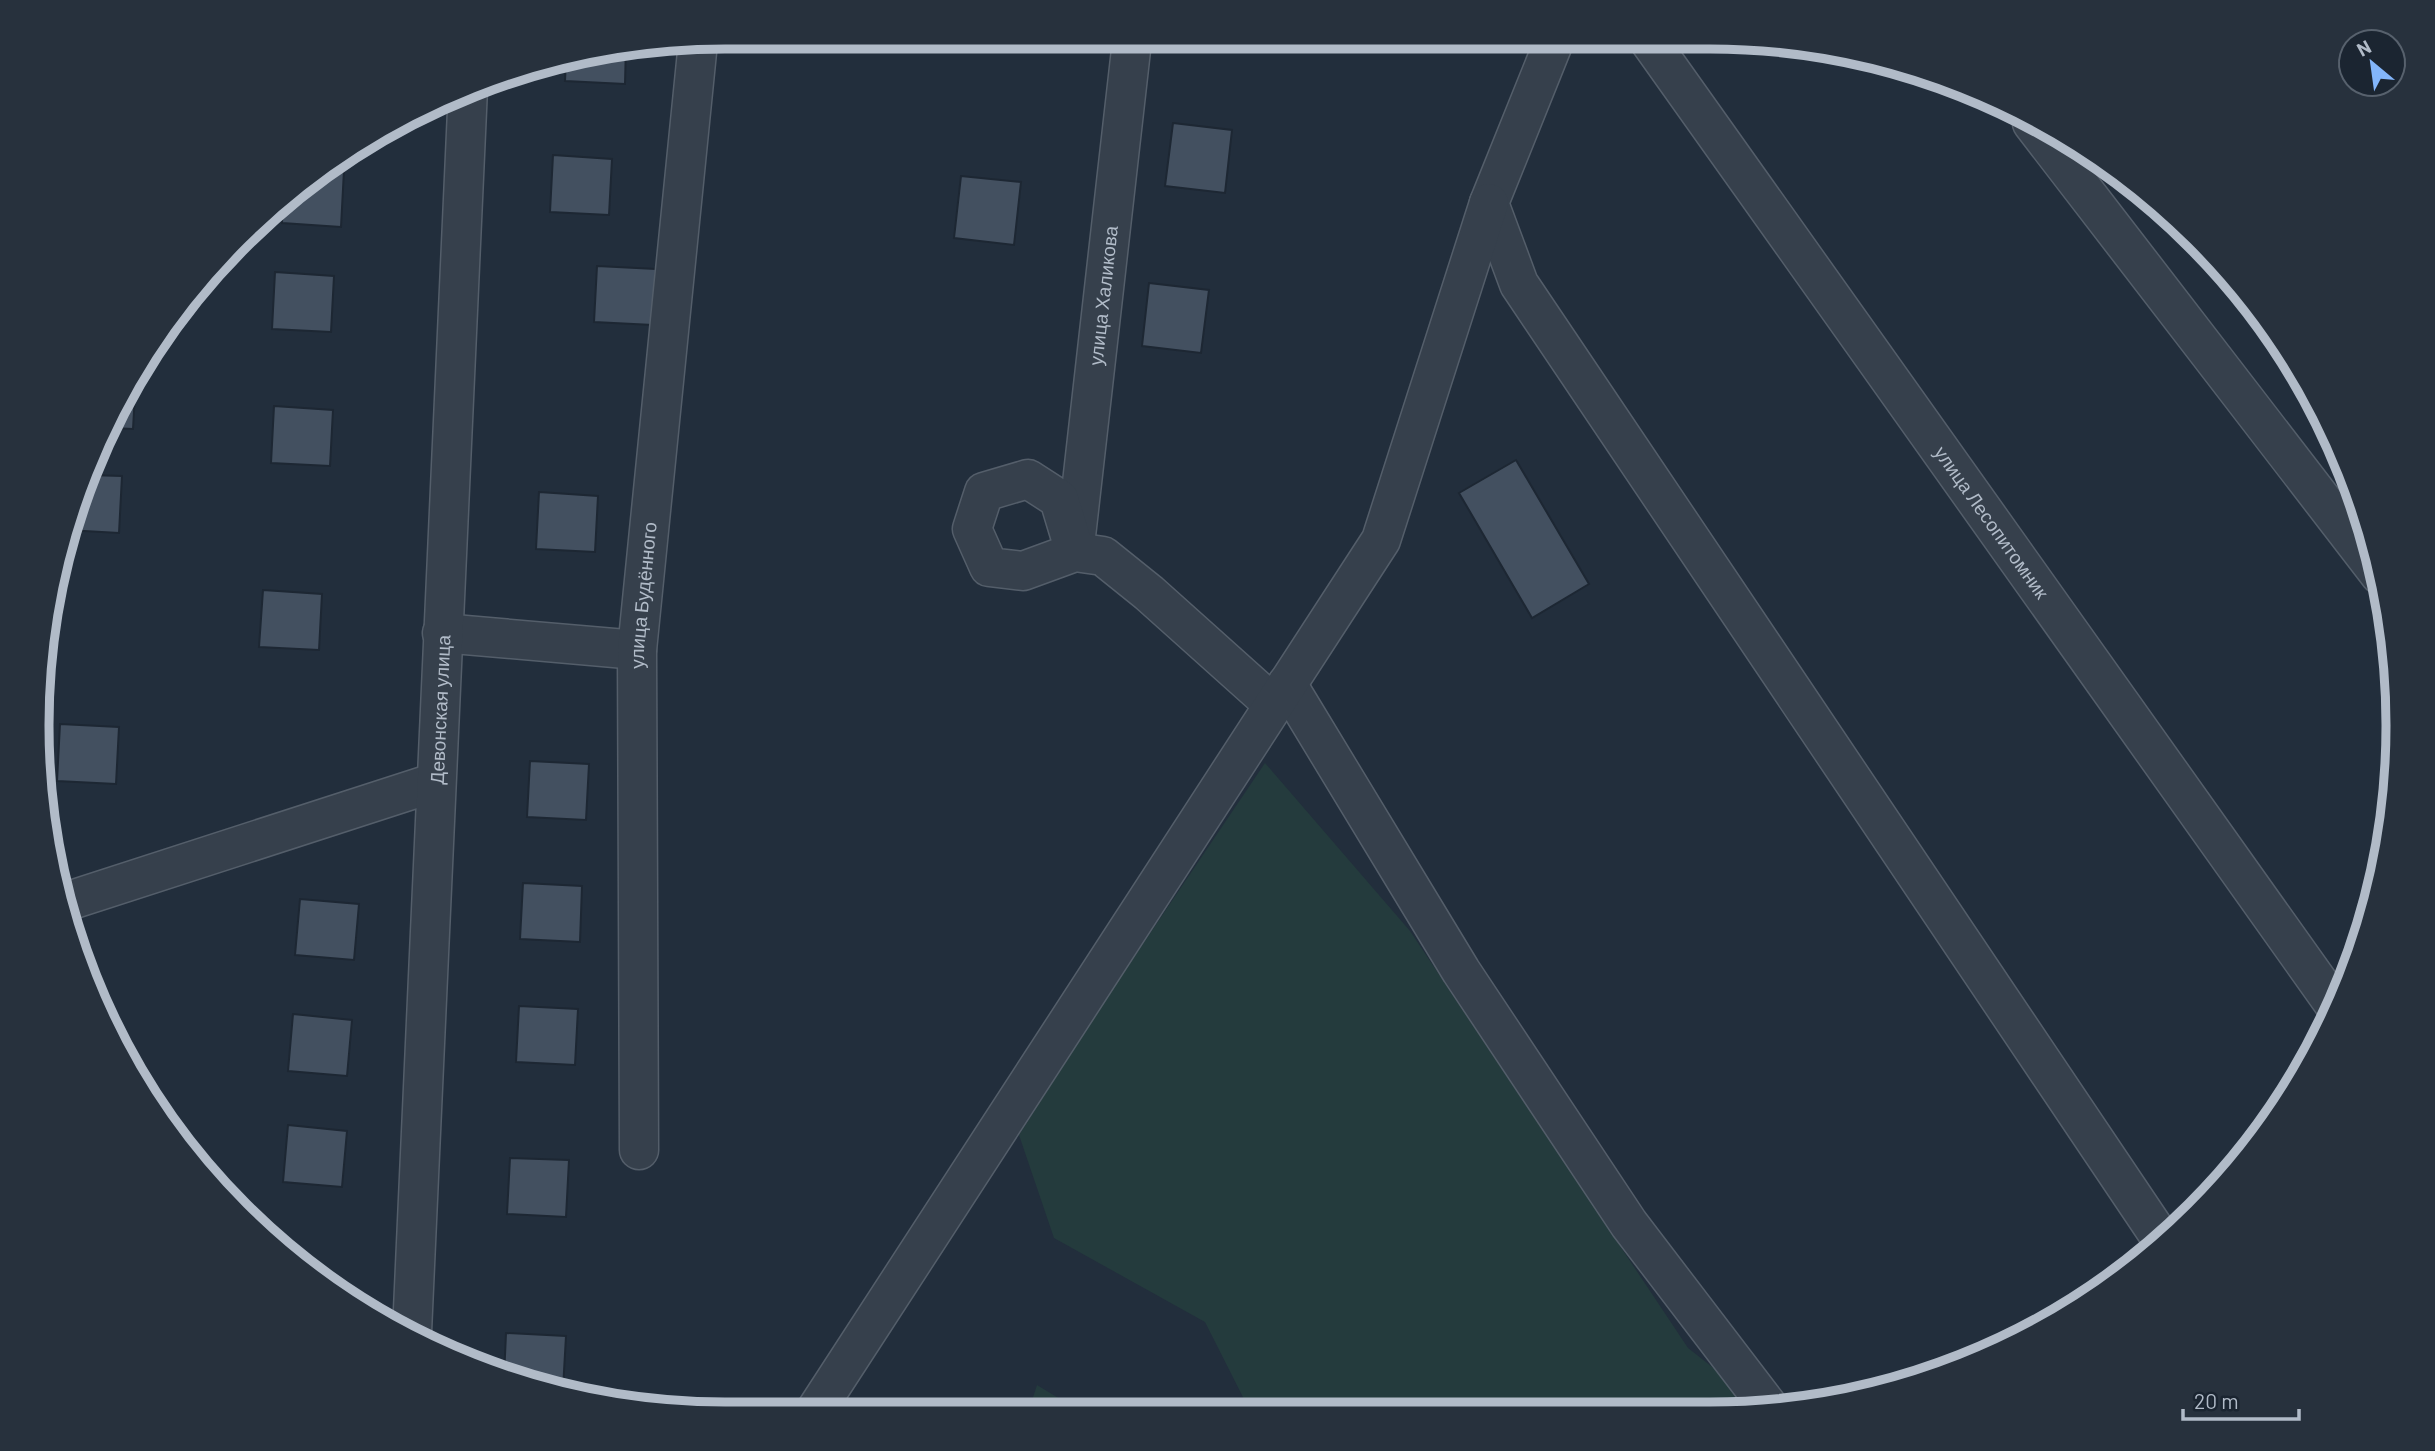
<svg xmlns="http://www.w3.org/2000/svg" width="2435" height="1451" viewBox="0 0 2435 1451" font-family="Barlow,sans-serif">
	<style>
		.green { fill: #243b3d }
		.building { fill: #435060; stroke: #1d2733; stroke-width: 2 }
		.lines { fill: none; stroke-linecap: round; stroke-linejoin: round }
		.minor-casing { stroke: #545e6a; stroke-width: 41 }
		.minor { stroke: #36404c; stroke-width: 38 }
		.labels { text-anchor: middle; stroke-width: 7; stroke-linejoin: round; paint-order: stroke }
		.street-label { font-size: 19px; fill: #b1bbc8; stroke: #1b2531 }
		.rim { fill: none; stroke: #b1bbc8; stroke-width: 9 }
	</style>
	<rect width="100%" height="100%" fill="#222e3c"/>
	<!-- green -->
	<path class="green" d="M1265,763L1410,931L1688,1348L1767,1410L1251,1413L1205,1322L1054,1238L1019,1135L1097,1012Z
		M1037,1385L1083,1413H1028Z"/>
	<!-- building -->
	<path class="building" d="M626,45L625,84L565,81L566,59Z
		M1173,123L1232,130L1225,193L1165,186Z
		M553,155L612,159L609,215L550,212Z
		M322,169L344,170L341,227L282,223L283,199Z
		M961,176L1021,182L1014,245L954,238Z
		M597,266L656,269L653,325L594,322Z
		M275,272L334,276L331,332L272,329Z
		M1149,283L1209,290L1201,353L1142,346Z
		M136,376L133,429L111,428Z
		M274,406L333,410L330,466L271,463Z
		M1516,460L1589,584L1532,618L1459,493Z
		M88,475L122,476L119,533L67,530L73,504Z
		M539,492L598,496L595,552L536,549Z
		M263,590L322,594L319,650L259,647Z
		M60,724L119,727L116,784L57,781Z
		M530,761L589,764L586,820L527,817Z
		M523,883L582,886L580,942L520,939Z
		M300,899L359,904L354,960L295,955Z
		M519,1006L578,1009L575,1065L516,1062Z
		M293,1014L352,1020L347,1076L288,1071Z
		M288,1125L347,1131L342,1187L283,1182Z
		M510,1158L569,1160L566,1217L507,1214Z
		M506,1333L566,1336L563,1389L504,1378Z"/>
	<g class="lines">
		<!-- minor casing -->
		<g class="minor-casing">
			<g id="minor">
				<path d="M1555,39L1489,203L1519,284L2164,1243"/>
				<path id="s1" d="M1648,39L2336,1007"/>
				<path d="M2032,123L2380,575"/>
				<path id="s2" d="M1076,536L1132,41"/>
				<path d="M1075,552L1059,499L1028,479L984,492L972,529L989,567L1023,571L1075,552L1103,556L1149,593L1274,705"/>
				<path d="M442,633L637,650"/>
				<path d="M1287,684L1461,971L1629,1224L1771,1410"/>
				<path d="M62,903L436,782"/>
				<path id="s3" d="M639,1150L637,650L698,42"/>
				<path id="s4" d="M412,1332L468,88"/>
				<path d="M814,1413L1381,540L1489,203"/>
			</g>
		</g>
		<!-- minor -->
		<use href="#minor" class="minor"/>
	</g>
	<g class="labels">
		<!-- street labels -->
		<g class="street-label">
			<text dy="7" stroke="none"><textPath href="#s2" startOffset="242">улица Халикова</textPath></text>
			<text dy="7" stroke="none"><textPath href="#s1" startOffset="593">улица Лесопитомник</textPath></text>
			<text dy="7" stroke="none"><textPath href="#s3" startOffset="555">улица Будённого</textPath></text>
			<text dy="7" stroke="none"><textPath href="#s4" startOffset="623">Девонская улица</textPath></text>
		</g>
	</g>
	<!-- crop -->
	<path d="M0 0H2435V1451H0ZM725 49H1710A676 676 0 0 1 2386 725V726A676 676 0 0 1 1710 1402H725A676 676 0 0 1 49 726V725A676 676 0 0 1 725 49Z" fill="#27313d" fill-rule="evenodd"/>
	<path class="rim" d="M725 49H1710A676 676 0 0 1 2386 725V726A676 676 0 0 1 1710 1402H725A676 676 0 0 1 49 726V725A676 676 0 0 1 725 49Z"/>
	<!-- north arrow -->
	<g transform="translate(2372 63) rotate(331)"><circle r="33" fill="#1b2531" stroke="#57616d" stroke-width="2"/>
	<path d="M0-5L12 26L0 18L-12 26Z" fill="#83b6fb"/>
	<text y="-10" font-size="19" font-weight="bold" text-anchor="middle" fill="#b1bbc8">N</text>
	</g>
	<!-- scale -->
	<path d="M2183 1409v10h116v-10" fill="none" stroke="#b1bbc8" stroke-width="3.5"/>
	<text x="2194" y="1409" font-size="21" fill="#b1bbc8" stroke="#1b2531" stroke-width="5" paint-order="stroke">20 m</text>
</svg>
